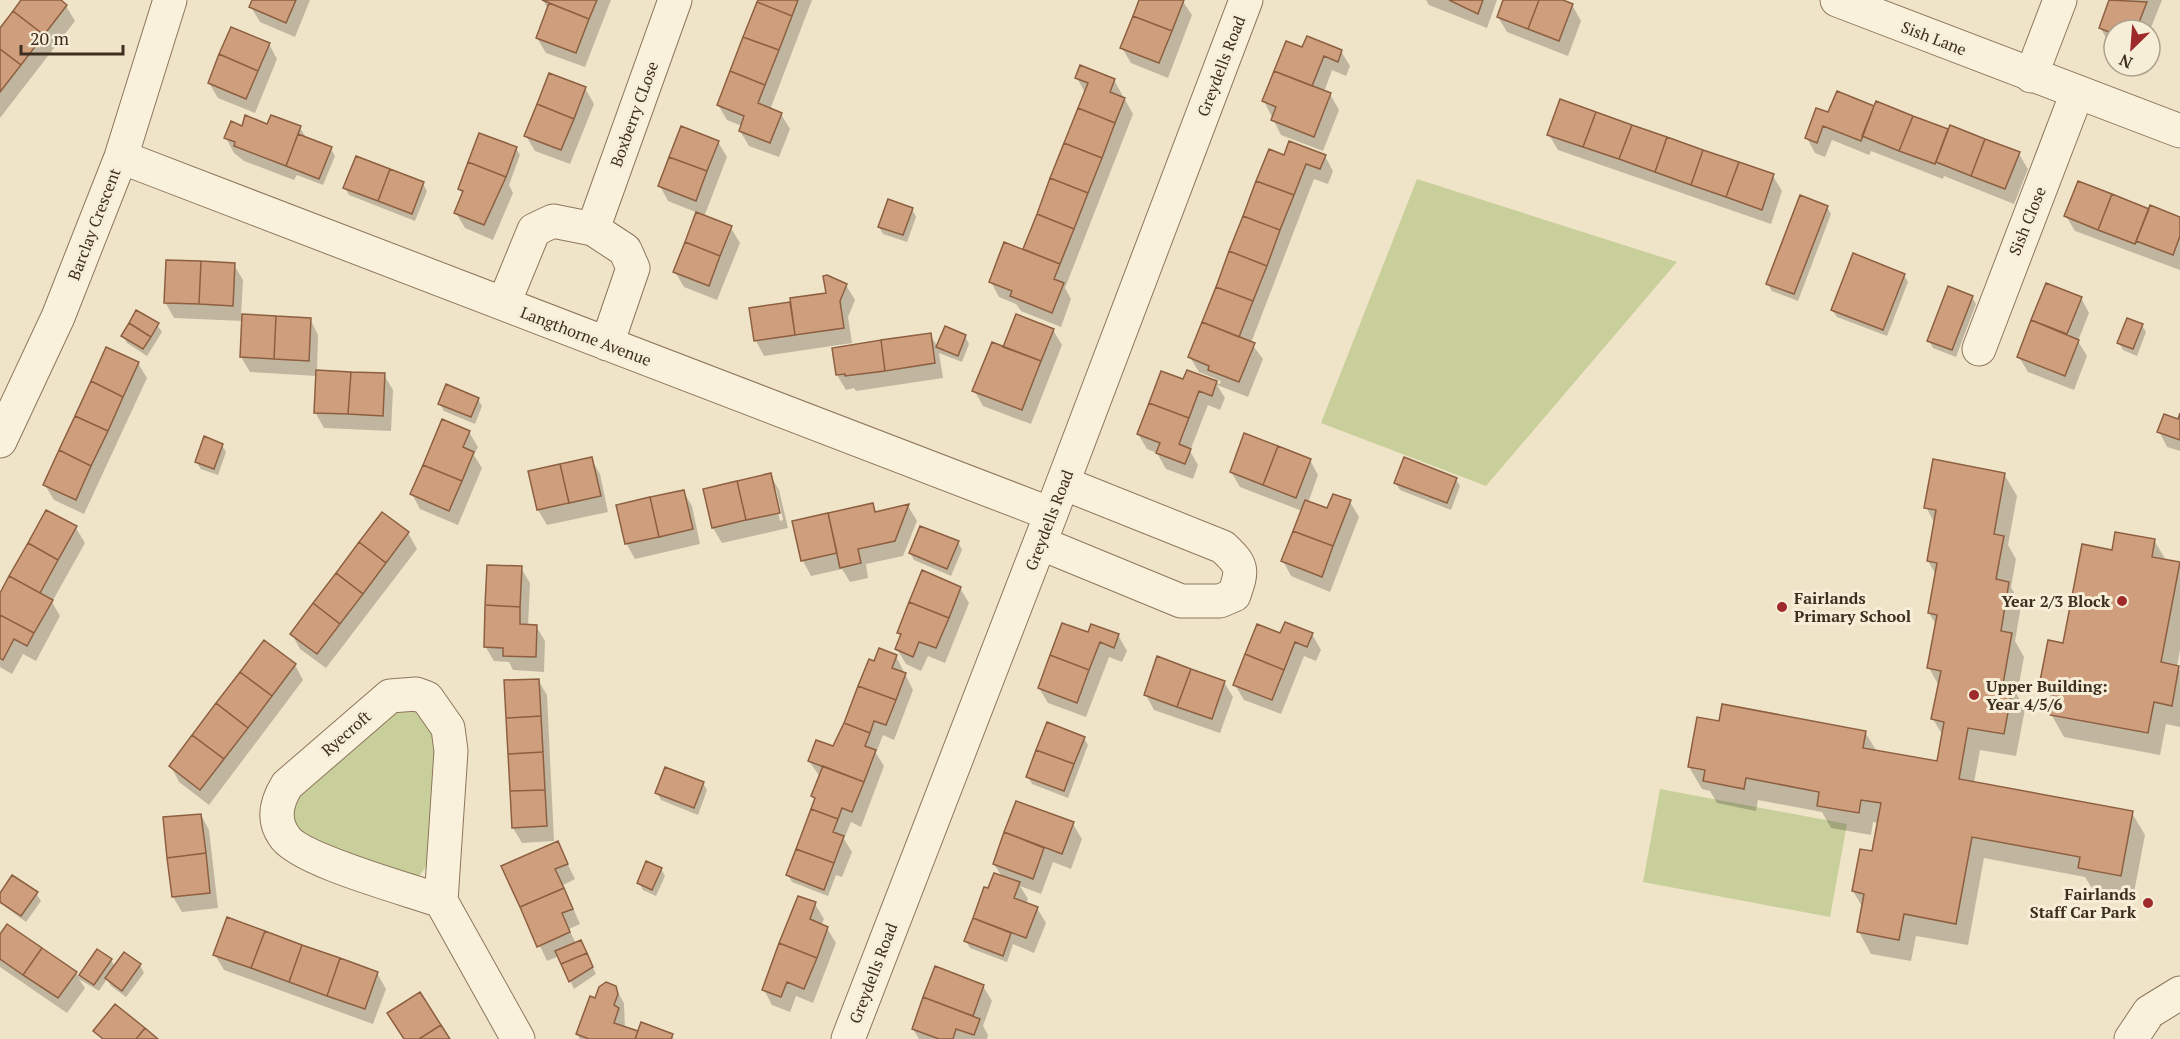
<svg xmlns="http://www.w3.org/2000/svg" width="2180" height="1039" viewBox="0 0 2180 1039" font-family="'PT Serif',serif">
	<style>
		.green { fill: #c9cf9b }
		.shadow { fill: #0003; fill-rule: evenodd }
		.building { fill: #cf9f7d; stroke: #8d5f41; stroke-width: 1.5 }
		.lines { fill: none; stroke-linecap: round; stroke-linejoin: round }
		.minor-casing { stroke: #8d765c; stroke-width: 35 }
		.minor { stroke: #faf1dc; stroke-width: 33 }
		.poi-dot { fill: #9e2a2b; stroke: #f7eed8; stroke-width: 2 }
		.labels { text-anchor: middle; stroke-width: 6; stroke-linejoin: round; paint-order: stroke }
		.street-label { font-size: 16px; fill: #3d2e20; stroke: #f7eed8 }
		.poi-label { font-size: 16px; font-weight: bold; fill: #3d2e20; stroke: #f7eed8; text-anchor: start }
	</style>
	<rect width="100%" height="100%" fill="#f0e4c8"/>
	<!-- green -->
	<path class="green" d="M1417,179L1677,262L1486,486L1321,423Z
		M419,709L437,736L433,831L427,865L420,875L414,876C397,870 312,845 303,837C290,825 291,810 298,795L390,711Z
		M1660,789L1847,824L1830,917L1643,882Z"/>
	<!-- shadow -->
	<path class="shadow" d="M23,0H58L66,6L75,21L0,118V30Z
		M254,0H310L295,37L260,22L251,7Z
		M543,0H611L585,67L546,53L537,38L548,9Z
		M759,0H812L770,110L781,114L790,129L779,157L749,146L740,131L742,126L727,120L718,105Z
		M1140,0H1182L1192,15L1168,78L1131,63L1122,48Z
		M1426,0H1497L1487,28L1429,5Z
		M1505,0H1558L1572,5L1581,21L1568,56L1507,32L1498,17Z
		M2111,0H2162L2150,30H2114V44L2109,43L2100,27Z
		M269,44L277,59L255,113L218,98L209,83Z
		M1303,49L1341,51L1350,66L1346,76L1332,70L1324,92L1330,94L1339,110L1323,151L1281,135L1264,101Z
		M1077,78L1114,80L1133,114L1065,288L1071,299L1061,327L1021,311L1016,304L999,297L991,282L1024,251L1085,93Z
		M585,88L594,104L570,164L535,151L526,136Z
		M1877,103L1949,131L2019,154L2028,169L2014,204L1944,176L1943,179L1871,151L1869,155L1832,140L1825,157L1815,153L1807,138L1829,114L1875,108Z
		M268,126L300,128L307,139L331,149L335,156L323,185L297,175L294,180L244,161L234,153L226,138L242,127Z
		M1549,135L1773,176L1782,191L1771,224L1558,150Z
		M718,142L727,157L704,217L731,228L740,243L717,300L684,287L675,272L698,213L668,201L660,186Z
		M516,148L520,155L509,185L513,193L493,240L465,228L456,213L463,195L459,189Z
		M1325,156L1333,171L1328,184L1314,179L1251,343L1263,359L1248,397L1217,385L1225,398L1220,410L1208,405L1190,451L1198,465L1193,479L1166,469L1157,453L1147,449L1138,434L1184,381L1188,372L1220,384L1221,381L1199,372L1190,357L1284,157Z
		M2079,183L2180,220V270L2075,231L2066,216Z
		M423,184L427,191L415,221L349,195L345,188Z
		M1827,207L1831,214L1798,301L1772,291L1768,284Z
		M912,209L916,217L907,242L883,234L879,227Z
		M234,265L243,280L241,316L310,319L318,335L317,371L384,375L393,390L391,431L324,428L315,412L317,376L250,372L241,357L243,321L174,318L165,302Z
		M1904,275L1908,282L1887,336L1837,317L1832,310Z
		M846,285L855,300L848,317L852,343L764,356L756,341L751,309L828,294Z
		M2047,285L2081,298L2089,313L2078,341L2087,356L2074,390L2028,372L2019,357Z
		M1972,297L1976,304L1956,357L1933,348L1929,341Z
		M157,325L162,332L147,356L127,343L123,336Z
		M2142,325L2146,332L2137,356L2123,350L2119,343Z
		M1053,330L1062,345L1031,424L983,406L974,390L1004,349Z
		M930,335L938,347L965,336L969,344L962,362L939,353L943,378L856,391L854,388L846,390L837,375Z
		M138,363L147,378L84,514L54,500L45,485Z
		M478,399L482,406L475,424L444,411L440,404Z
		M2180,417V451L2167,447L2159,431L2179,421Z
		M469,432L478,447L474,455L482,468L458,525L420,509L412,494Z
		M222,445L226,452L218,475L201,469L196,462Z
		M591,459L600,474L608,512L547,525L538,510L530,472Z
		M1310,460L1318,475L1308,503L1328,510L1350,502L1359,517L1330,592L1291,576L1283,561L1302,511L1240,487L1231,472Z
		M2004,474L2017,496L2008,545L2016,559L2011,587L2021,606L2015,641L2024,657L2017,695L2025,709L2016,756L1980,750L1974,783L2132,813L2145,835L2133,898L2093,890L2085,877L1984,858L1968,945L1916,936L1911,961L1871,954L1859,932L1863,908L1853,891L1873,853L1879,823L1873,822L1871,835L1831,828L1822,812L1758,800L1756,811L1717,803L1710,791L1702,789L1689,767L1720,723L1865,732L1877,752L1938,763L1943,736L1933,719L1939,686L1929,668L1937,626L1929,613L1936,575L1928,561L1935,524L1926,507Z
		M770,475L779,490L788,528L722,543L713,528L705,490ZM773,489H776L783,520L780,521Z
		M1456,479L1460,486L1451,510L1400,490L1395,482Z
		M683,491L692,506L700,544L635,559L626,543Z
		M872,505L877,513L908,506L917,521L903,556L866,564L868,578L850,582L842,569L811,576L803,561Z
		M382,514L408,533L417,549L326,668L300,649L292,634Z
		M76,528L85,543L52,602L60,616L36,661L23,654L12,674L0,667V596Z
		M2154,540L2167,562L2180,566V650L2177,667L2180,671V727L2166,724L2160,755L2064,737L2051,714L2054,702L2041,681L2064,644L2113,552Z
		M958,542L962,550L951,576L914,560L910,553Z
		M521,568L530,583L528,626H536L545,641L544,672L513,670L509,662L494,661L485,646Z
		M960,588L969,603L945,663L928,656L921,671L906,664L897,649L901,638L898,632Z
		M1089,634L1118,635L1127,651L1122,662L1109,657L1086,717L1048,703L1039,688Z
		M1312,634L1321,650L1316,661L1304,656L1281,714L1244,700L1235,685L1281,635Z
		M896,656L913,690L894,740L883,735L876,753L884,766L861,827L851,822L844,839L852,852L842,877L836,875L828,896L792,882L788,875L816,801L813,796L820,777L809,761L834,748L869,661L875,663Z
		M295,665L303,680L209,805L179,782L171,766Z
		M538,680L547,695L554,841L522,843L513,828Z
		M1224,682L1233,697L1220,733L1154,710L1146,695Z
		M1084,738L1088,745L1068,798L1032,784L1028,777Z
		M703,783L707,790L698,815L661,800L657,793Z
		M1017,803L1073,824L1082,839L1071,869L1053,862L1041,894L1020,886L1028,899L1026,904L1037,908L1046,923L1034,953L1013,944L1007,962L970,948L966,941L985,889L988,890L1002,877L994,864Z
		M201,815L209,830L218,908L182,912L173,897Z
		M557,843L575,879L563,885L580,924L569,929L576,944L584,949L596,974L574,989L559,956L547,961L503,867Z
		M661,869L665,876L656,896L643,890L639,883Z
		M36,893L41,901L26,922L0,903V896Z
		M815,904L824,919L821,926L827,928L836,943L813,1003L796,996L790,1012L772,1005L764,990Z
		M0,936L76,973L79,977L97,951L111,960L115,967L140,965L144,973L126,997L111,986L107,979L99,991L79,979L85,988L67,1013L0,967Z
		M215,955L377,973L386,989L373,1024L224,970Z
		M936,968L983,986L992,1001L983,1026L988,1035L987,1039H919L913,1029Z
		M615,987L624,1003L625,1029L639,1033L672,1035L674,1039H580L577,1034L596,1000Z"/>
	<!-- building -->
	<path class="building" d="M21,0H61L67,5L44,35L13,11Z
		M252,0H296L286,23L249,7Z
		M542,0H597L589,19Z
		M758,0H798L792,16L757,2Z
		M1139,0H1184L1172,31L1133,16Z
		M1449,0H1483L1478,14Z
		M1503,0H1539L1528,29L1497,17Z
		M1539,0H1563L1573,4L1559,41L1528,29Z
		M2109,0L2147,2L2136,30H2114V34L2099,28Z
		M757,2L792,16L779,50L743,37Z
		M549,3L589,19L576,53L536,38Z
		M13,11L44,35L21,65L0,49V28Z
		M1133,16L1172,31L1159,63L1120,48Z
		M231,27L270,43L258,71L219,54Z
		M1307,36L1342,50L1338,62L1324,56L1312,86L1274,71L1286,41L1302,47Z
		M743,37L779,50L765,85L730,71Z
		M0,49L21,65L0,92Z
		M219,54L258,71L246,99L208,83Z
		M1080,65L1115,79L1110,92L1125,98L1115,123L1078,108L1088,83L1075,78Z
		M730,71L765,85L758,103L782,113L770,143L739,131L744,116L717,105Z
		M1274,71L1331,93L1314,137L1271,120L1276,107L1262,101Z
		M549,73L586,87L574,119L537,104Z
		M1837,91L1874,106L1861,141L1823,126L1817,143L1805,138L1816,108L1828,112Z
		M1560,99L1596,112L1583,147L1547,135Z
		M1876,101L1913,116L1899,151L1862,136Z
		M537,104L574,119L561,150L524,136Z
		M1078,108L1115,123L1102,158L1064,143Z
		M1596,112L1632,125L1619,159L1583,147Z
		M245,115L267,124L271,115L301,126L286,166L234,146L235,142L224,138L231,121L242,126Z
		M1913,116L1948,129L1935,164L1899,151Z
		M1632,125L1667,137L1655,172L1619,159Z
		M1950,125L1985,139L1971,176L1936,162Z
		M681,126L719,141L707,171L669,157Z
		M479,133L517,147L506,177L468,162Z
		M298,134L332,147L319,179L286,166Z
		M1667,137L1703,150L1691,185L1655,172Z
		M1985,139L2020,152L2005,189L1971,176Z
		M1289,141L1326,155L1320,169L1306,164L1294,195L1256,181L1269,149L1284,155Z
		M1064,143L1102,158L1088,193L1050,178Z
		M1703,150L1739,162L1726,197L1691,185Z
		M356,156L390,169L378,201L343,188Z
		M669,157L707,171L696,201L658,186Z
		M468,162L506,177L484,225L454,213L463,191L458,189Z
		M1739,162L1774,174L1762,210L1726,197Z
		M390,169L424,182L412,214L378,201Z
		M1050,178L1088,193L1074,229L1037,214Z
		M1256,181L1294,195L1280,230L1243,216Z
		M2078,181L2112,194L2098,230L2064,216Z
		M2112,194L2149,209L2135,244L2098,230Z
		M1800,195L1828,206L1794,294L1766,284Z
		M888,199L913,208L903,235L878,227Z
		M2150,205L2180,217V236L2173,255L2136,241Z
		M696,212L732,226L720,256L685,242Z
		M1037,214L1074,229L1060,264L1023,249Z
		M1243,216L1280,230L1267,266L1229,251Z
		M685,242L720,256L709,286L673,272Z
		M1004,242L1060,264L1054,279L1064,283L1052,313L1010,296L1012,291L989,282Z
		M1229,251L1267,266L1253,301L1216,287Z
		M1853,253L1905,274L1883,330L1831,310Z
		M166,260L201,261L199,304L164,303Z
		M201,261L235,263L233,306L199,304Z
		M827,275L847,284L840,301L844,328L795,335L790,298L826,293L823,276Z
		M2046,283L2082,297L2067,334L2031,320Z
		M1948,286L1973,296L1952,350L1927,341Z
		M1216,287L1253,301L1239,337L1202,322Z
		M790,302L795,335L754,341L749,308Z
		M136,310L159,323L151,337L129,323Z
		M242,314L276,316L274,359L240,357Z
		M1016,314L1054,329L1041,361L1003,347Z
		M276,316L311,318L309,361L274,359Z
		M2127,318L2143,324L2133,349L2117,343Z
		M2031,320L2079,340L2065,376L2017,357Z
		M1202,322L1255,343L1239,382L1208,370L1209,366L1188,357Z
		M129,323L151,337L143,349L121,336Z
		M945,326L966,335L958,356L936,347Z
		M931,333L935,363L885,371L881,340Z
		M881,340L885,371L845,376V374L836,375L832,348Z
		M992,342L1041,361L1022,410L972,391Z
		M106,347L139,362L123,397L91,381Z
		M316,370L351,372L348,414L314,413Z
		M1187,370L1217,381L1212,396L1199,391L1189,418L1149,403L1161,371L1183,379Z
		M351,372L385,373L383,416L348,414Z
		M91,381L123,397L108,431L75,416Z
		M446,384L479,398L471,417L438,404Z
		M1149,403L1189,418L1179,444L1191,449L1185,464L1156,453L1160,443L1137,434Z
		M2180,413V440L2157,432L2164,414L2178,419Z
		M75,416L108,431L91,466L59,450Z
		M442,419L470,431L463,447L474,452L462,481L423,465Z
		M1244,433L1278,446L1263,485L1230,472Z
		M204,436L223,444L214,469L195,462Z
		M1278,446L1311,459L1296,498L1263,485Z
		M59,450L91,466L76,500L43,485Z
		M592,457L601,496L569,503L560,464Z
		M1404,457L1457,478L1447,503L1394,483Z
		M1933,459L2005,473L1994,534L2004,536L1996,579L2009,582L2001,631L2012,633L2003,684L2013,686L2004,734L1968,728L1959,779L2133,811L2121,876L2078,868L2080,857L1972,837L1956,924L1904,914L1899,940L1857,932L1864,894L1852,891L1860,849L1872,851L1881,803L1861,800L1859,813L1817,806L1819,792L1746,778L1744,789L1703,781L1705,770L1688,767L1697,717L1719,721L1722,704L1866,731L1863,748L1937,761L1944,722L1931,719L1941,671L1927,668L1937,615L1928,613L1937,563L1927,561L1936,510L1924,508Z
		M560,464L569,503L537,510L528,471Z
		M423,465L462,481L449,511L410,494Z
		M771,473L780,513L746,520L737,481Z
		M737,481L746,520L712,528L703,489Z
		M684,490L693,529L659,537L650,497Z
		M1333,494L1351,500L1333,546L1293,531L1305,500L1327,508Z
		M650,497L659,537L625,544L616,505Z
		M873,503L875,512L909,504L895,541L858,549L861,563L840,568L828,513Z
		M46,510L77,526L58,560L28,543Z
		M382,512L409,532L386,563L359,542Z
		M828,513L837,553L801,561L792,521Z
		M920,526L959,541L947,569L909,553Z
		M1293,531L1333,546L1322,577L1281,561Z
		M2115,532L2155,539L2152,557L2180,562L2161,662L2179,666L2172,706L2154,702L2148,733L2050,715L2055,684L2040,681L2048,640L2063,643L2082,544L2112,550Z
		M359,542L386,563L363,594L336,573Z
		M28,543L58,560L40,593L9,576Z
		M487,565L522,566L520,607L485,605Z
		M922,570L961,587L949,618L909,602Z
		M336,573L363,594L340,624L313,603Z
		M9,576L53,600L34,633L0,615V593Z
		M909,602L949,618L936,648L919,642L913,657L895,649L901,634L897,633Z
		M313,603L340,624L317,654L290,634Z
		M485,605L520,607V624L537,625L536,657L503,656V648L484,647Z
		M0,615L34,633L27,646L14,639L3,660L0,658Z
		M1285,622L1313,633L1307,647L1295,642L1284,670L1245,654L1257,624L1280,633Z
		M1062,623L1088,632L1091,624L1119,634L1114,648L1100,642L1089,670L1050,655Z
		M264,640L296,664L272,696L240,672Z
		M879,648L897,655L892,668L906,673L896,700L858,686L869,659L874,661Z
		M1245,654L1284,670L1272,700L1233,685Z
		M1050,655L1089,670L1077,703L1038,688Z
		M1157,656L1191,669L1177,707L1144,695Z
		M1191,669L1225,681L1212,719L1177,707Z
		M240,672L272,696L248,728L216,703Z
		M539,679L541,716L506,718L504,680Z
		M858,686L896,700L886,725L874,721L870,733L844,723Z
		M216,703L248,728L224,759L192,735Z
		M541,716L543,752L508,754L506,718Z
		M1047,722L1085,737L1074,764L1036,750Z
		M844,723L870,733L865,746L876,750L864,782L808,761L816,740L833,746Z
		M192,735L224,759L200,790L169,766Z
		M1036,750L1074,764L1064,791L1026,777Z
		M543,752L545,790L510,791L508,754Z
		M823,766L864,782L852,812L842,808L838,819L811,809L815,798L811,796Z
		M665,767L704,782L694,808L655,793Z
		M545,790L547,826L512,828L510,791Z
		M1016,801L1074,822L1062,854L1004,832Z
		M811,809L838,819L833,832L844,836L834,863L796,849Z
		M201,814L206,853L167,858L163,817Z
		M1004,832L1044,848L1033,879L993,864Z
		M558,841L568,864L555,869L564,888L520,907L501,866Z
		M796,849L834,863L824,890L786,875Z
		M206,853L210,893L172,897L167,858Z
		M646,861L662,868L652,890L637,883Z
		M994,873L1020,882L1014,898L1038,907L1026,938L973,918L984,887L988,888Z
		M12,875L38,892L21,916L0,902V893Z
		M564,888L573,909L562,913L570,932L537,947L520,907Z
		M798,896L816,902L810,919L828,927L817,958L779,943Z
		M227,917L265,931L251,968L213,955Z
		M973,918L1011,933L1003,956L964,941Z
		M7,924L42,948L23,975L0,959V934Z
		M265,931L302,945L289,982L251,968Z
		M581,940L587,953L561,964L555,951Z
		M779,943L817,958L804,989L787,982L781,997L762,990Z
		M302,945L340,958L327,996L289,982Z
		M42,948L77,972L58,998L23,975Z
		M97,949L112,959L94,985L79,975Z
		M124,952L141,964L122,991L105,978Z
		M587,953L593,967L569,982L561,964Z
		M340,958L378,972L365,1009L327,996Z
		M935,966L984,985L973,1016L923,997Z
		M606,982L616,986L618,994L614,1005L619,1008L614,1023L638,1031L635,1039H589L576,1034L590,996L595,998L599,987Z
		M420,992L441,1025L419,1039H404L387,1013Z
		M923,997L980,1019L974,1035L956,1029L953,1039H939L912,1029Z
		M115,1004L145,1028L136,1039H103L93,1031Z
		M641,1022L673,1034L671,1039H635Z
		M441,1025L450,1039H419Z
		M145,1028L158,1039H136Z"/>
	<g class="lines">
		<!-- minor casing -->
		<g class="minor-casing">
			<path id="minor" d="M1837,0L2180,131
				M2031,76L2060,0
				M121,157L1051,514
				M504,303L534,230L553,221L593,229
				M607,344L633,268L625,250L593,229L675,0
				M1979,349L2077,93
				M0,441L58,317L121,157L170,0
				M1040,543L1181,601H1220L1234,595C1243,569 1243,566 1223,547L1063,483
				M441,901C411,890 298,860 284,836C272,819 277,801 287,785L390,696L416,694L427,698L448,728L451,751L441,901L518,1039
				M848,1039L1051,514L1246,0
				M2131,1039L2149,1012L2180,993"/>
		</g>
		<!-- minor -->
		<use href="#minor" class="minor"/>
	</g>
	<!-- markers -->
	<g class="poi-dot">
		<circle cx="2122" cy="601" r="6"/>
		<circle cx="1782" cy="607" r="6"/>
		<circle cx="1974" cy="695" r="6"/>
		<circle cx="2148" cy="903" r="6"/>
	</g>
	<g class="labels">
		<!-- street labels -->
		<g class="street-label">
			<text transform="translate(1934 38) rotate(21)" y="6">Sish Lane</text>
			<text transform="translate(1221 66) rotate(-69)" y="6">Greydells Road</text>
			<text transform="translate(634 114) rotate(-70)" y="6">Boxberry CLose</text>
			<text transform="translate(2027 221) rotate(-68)" y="6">Sish Close</text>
			<text transform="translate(94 224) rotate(-69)" y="6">Barclay Crescent</text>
			<text transform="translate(586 336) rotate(21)" y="6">Langthorne Avenue</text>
			<text transform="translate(1049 520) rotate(-69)" y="6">Greydells Road</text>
			<text transform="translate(346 733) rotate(-41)" y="6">Ryecroft</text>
			<text transform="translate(873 973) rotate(-69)" y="6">Greydells Road</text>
		</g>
		<!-- poi labels -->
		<g class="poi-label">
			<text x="1794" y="604">Fairlands<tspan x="1794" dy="18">Primary School</tspan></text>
			<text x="2110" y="607" text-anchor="end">Year 2/3 Block</text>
			<text x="1986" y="692">Upper Building:<tspan x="1986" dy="18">Year 4/5/6</tspan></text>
			<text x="2136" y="900" text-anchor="end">Fairlands<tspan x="2136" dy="18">Staff Car Park</tspan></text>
		</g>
	</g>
	<!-- north arrow -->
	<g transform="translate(2132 48) rotate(205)"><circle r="28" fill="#f7eed8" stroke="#ada18e" stroke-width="1.5"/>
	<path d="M0-4.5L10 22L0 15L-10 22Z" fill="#9e2a2b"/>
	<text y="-9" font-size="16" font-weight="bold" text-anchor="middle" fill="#3d2e20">N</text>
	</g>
	<!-- scale -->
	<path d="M21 45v9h102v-9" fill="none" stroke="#3d2e20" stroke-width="3"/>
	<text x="30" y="45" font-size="18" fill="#3d2e20" stroke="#f7eed8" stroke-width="4.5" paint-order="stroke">20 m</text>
</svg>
